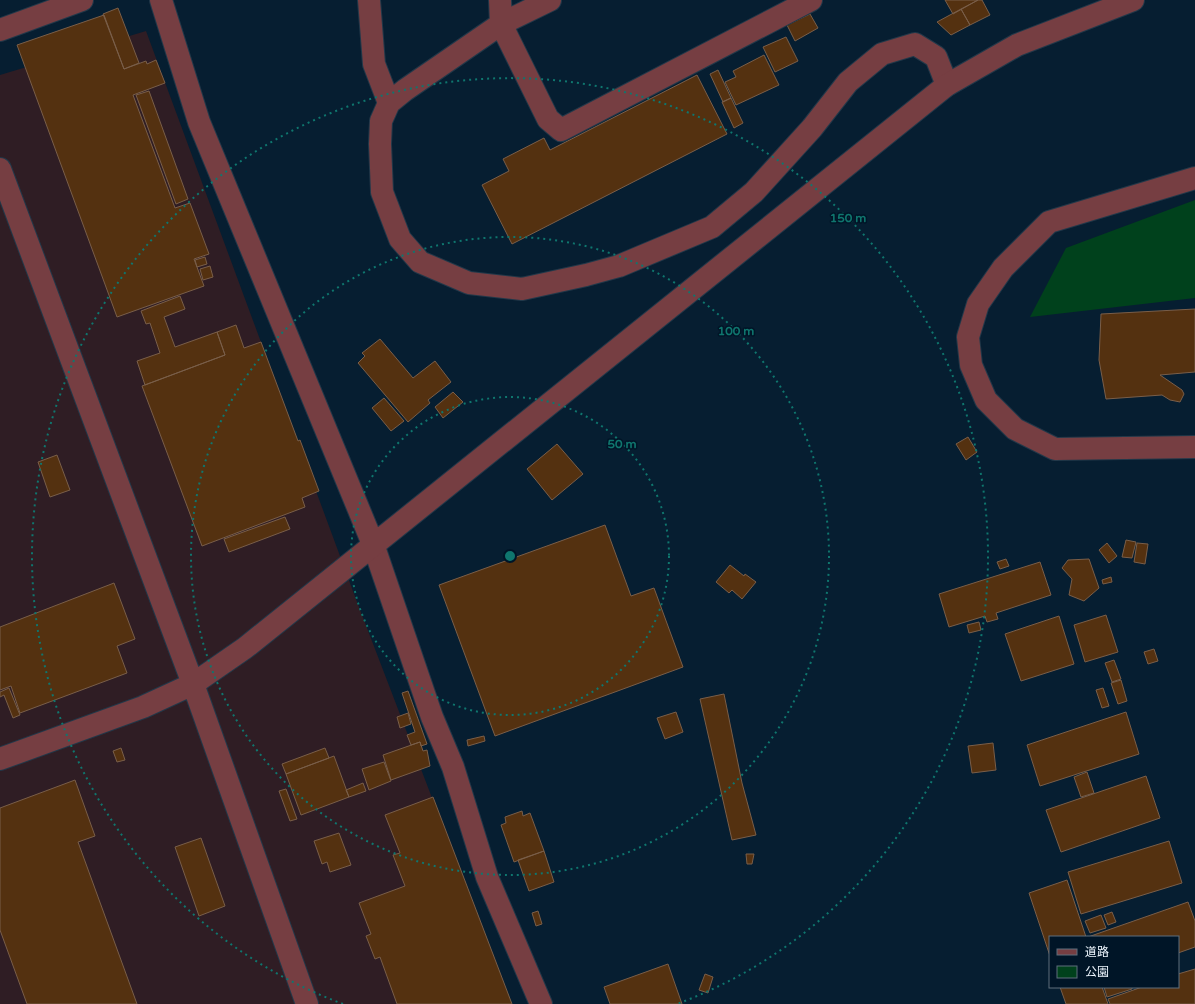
<svg xmlns="http://www.w3.org/2000/svg" width="1195" height="1004" viewBox="0 0 1195 1004" font-family="'Varela Round','Noto Sans JP',sans-serif">
	<style>
		.industrial { fill: #2f1d24 }
		.green { fill: #00411c }
		.building { fill: #543110; stroke: #795e49 }
		.lines { fill: none; stroke-linecap: round; stroke-linejoin: round }
		.minor-casing { stroke: #223849; stroke-width: 24 }
		.tertiary-casing { stroke: #223849; stroke-width: 24 }
		.minor { stroke: #763e42; stroke-width: 22 }
		.tertiary { stroke: #763e42; stroke-width: 22 }
		.ring { fill: none; stroke: #0f766e; stroke-width: 2; stroke-dasharray: 2 4 }
		.centre { fill: #0f766e; stroke: #001527; stroke-width: 2 }
		.ring-label { font-size: 12px; text-anchor: middle; font-weight: bold; fill: #0f766e; stroke: #001527; stroke-width: 3; stroke-linejoin: round; paint-order: stroke }
	</style>
	<rect width="100%" height="100%" fill="#061e31"/>
	<!-- industrial -->
	<path class="industrial" d="M146,31L357,602L511,1004H0V75Z"/>
	<!-- green -->
	<path class="green" d="M1195,200V298L1030,317L1066,248Z"/>
	<!-- building -->
	<path class="building" d="M945,0H978L953,14Z
		M978,0H982L990,15L970,25L961,9Z
		M118,8L139,63L124,69L103,14Z
		M961,9L970,25L951,35L937,22Z
		M810,14L818,28L795,41L787,25Z
		M104,15L124,69L146,61L147,64L156,60L165,83L133,95L175,208L190,203L209,254L194,259L204,286L117,317L17,45Z
		M786,37L798,61L775,72L763,47Z
		M764,55L779,85L736,105L725,82L736,77L733,71Z
		M718,70L731,98L723,102L710,74Z
		M697,75L727,134L512,244L482,185L509,171L503,159L544,138L550,150Z
		M149,91L188,199L176,204L136,95Z
		M731,98L743,123L734,128L722,102Z
		M205,257L207,264L197,267L195,260Z
		M210,266L213,277L203,280L200,269Z
		M180,296L185,309L164,317L175,347L217,332L225,355L145,385L137,361L160,353L150,323L146,324L141,311Z
		M1195,309V372L1160,375L1182,390L1184,394L1180,402L1170,400L1162,395L1106,399L1099,360L1101,314Z
		M236,325L244,348L261,342L298,441L300,440L319,491L302,498L305,507L202,546L142,386L225,355L217,332Z
		M380,339L413,378L435,361L451,382L428,400L430,403L408,422L358,363L365,356L362,353Z
		M453,392L463,402L443,418L435,407Z
		M384,398L404,421L391,431L372,408Z
		M968,437L977,452L966,460L956,444Z
		M557,444L583,474L552,500L527,469Z
		M57,455L70,490L50,497L38,462Z
		M285,517L290,529L229,552L224,539Z
		M605,525L631,596L654,588L683,667L495,736L439,585Z
		M1126,540L1136,542L1132,558L1122,557Z
		M1107,543L1117,556L1109,563L1099,550Z
		M1137,543L1148,544L1145,564L1134,562Z
		M1006,559L1009,566L1000,569L997,562Z
		M1089,559L1099,588L1084,601L1069,595L1072,579L1062,568L1068,560Z
		M1040,562L1051,595L996,613L998,619L987,622L985,616L949,627L939,594Z
		M730,565L744,576L745,574L756,582L742,599L732,590L729,593L716,582Z
		M1111,577L1112,582L1103,584L1102,580Z
		M114,583L135,639L117,646L127,673L20,713L11,686L0,690V627Z
		M1106,615L1118,652L1085,662L1074,625Z
		M1059,616L1074,664L1021,681L1005,634Z
		M979,622L981,630L969,633L967,625Z
		M1154,649L1158,661L1148,664L1144,652Z
		M1114,660L1121,679L1112,682L1105,663Z
		M1121,680L1127,701L1118,704L1111,683Z
		M9,688L20,715L13,718L4,695L0,697V692Z
		M1103,688L1109,706L1102,708L1096,690Z
		M408,691L427,744L421,746L420,742L411,745L407,735L415,732L402,693Z
		M724,694L742,783L756,835L732,840L700,699Z
		M676,712L683,732L665,739L657,718Z
		M1126,712L1139,754L1040,786L1027,745Z
		M408,713L411,724L400,728L397,717Z
		M484,736L485,741L468,746L467,740Z
		M420,742L423,751L427,750L430,766L391,780L383,755Z
		M993,743L996,770L972,773L968,746Z
		M121,748L125,760L117,762L113,751Z
		M325,748L329,758L286,774L282,764Z
		M334,756L349,797L301,815L286,774Z
		M384,762L391,781L369,790L362,769Z
		M1087,772L1094,793L1081,797L1074,777Z
		M1146,776L1160,818L1061,852L1046,810Z
		M75,780L95,836L78,842L137,1004H27L0,930V808Z
		M363,783L366,791L349,797L346,790Z
		M286,789L297,819L290,821L279,791Z
		M433,797L512,1004H397L380,957L375,959L366,936L371,934L359,903L405,886L393,855L400,853L385,815Z
		M522,811L523,816L530,813L544,851L514,862L501,825L506,823L505,817Z
		M339,833L351,865L330,872L327,862L322,864L314,841Z
		M201,838L225,906L199,916L175,847Z
		M1169,841L1182,883L1081,914L1068,872Z
		M544,851L554,882L529,891L518,860Z
		M746,854H754L752,864H747Z
		M1067,880L1086,937H1050V956L1029,893Z
		M1188,902L1195,921V947L1178,953V937H1088Z
		M538,911L542,924L536,926L532,913Z
		M1112,912L1116,922L1108,925L1104,915Z
		M1101,915L1106,928L1090,933L1085,921Z
		M668,964L682,1004H610L604,987Z
		M1195,969V1004H1110L1108,999L1142,987H1178V974Z
		M705,974L713,977L708,993L699,990Z
		M1060,987H1102L1108,1004H1066Z
		M1104,987H1132V989L1107,997Z"/>
	<g class="lines">
		<!-- minor casing -->
		<g class="minor-casing">
			<path id="minor" d="M369,0L374,64L389,103
				M500,0L501,24L548,119L561,130L811,0
				M550,0L501,24L405,90L389,103L381,121L380,144L382,192L400,239L420,262L469,283L522,289L586,275L619,266L712,227L754,192L812,128L848,82L882,54L915,44L936,57L947,85
				M373,544L432,717L453,767L487,877L541,1004"/>
		</g>
		<!-- tertiary casing -->
		<g class="tertiary-casing">
			<path id="tertiary" d="M161,0L199,122L373,544
				M0,30L82,0
				M0,169L193,684L307,1004
				M1195,178L1049,222L1003,268L978,304L968,337L971,365L986,400L1015,429L1055,449L1195,447
				M0,759L143,707L193,684L245,648L947,85L1017,45L1133,0"/>
		</g>
		<!-- minor -->
		<use href="#minor" class="minor"/>
		<!-- tertiary -->
		<use href="#tertiary" class="tertiary"/>
	</g>
	<!-- distance rings -->
	<g class="ring">
		<circle cx="510" cy="556" r="159"/>
		<circle cx="510" cy="556" r="319"/>
		<path d="M343 1004A478 478 0 1 1 677 1004"/>
	</g>
	<circle cx="510" cy="556" r="6" class="centre"/>
	<g class="ring-label">
		<text x="848" y="222">150 m</text>
		<text x="736" y="335">100 m</text>
		<text x="622" y="448">50 m</text>
	</g>
	<!-- legend -->
	<rect x="1049" y="936" width="130" height="52" fill="#001527" stroke="#5e6f7d"/>
	<rect x="1057" y="949" width="20" height="6" fill="#763e42" stroke="#5e6f7d"/>
	<text x="1085" y="956" font-size="12" fill="#ecf5fd">道路</text>
	<rect x="1057" y="966" width="20" height="12" fill="#00411c" stroke="#5e6f7d"/>
	<text x="1085" y="976" font-size="12" fill="#ecf5fd">公園</text>
</svg>
